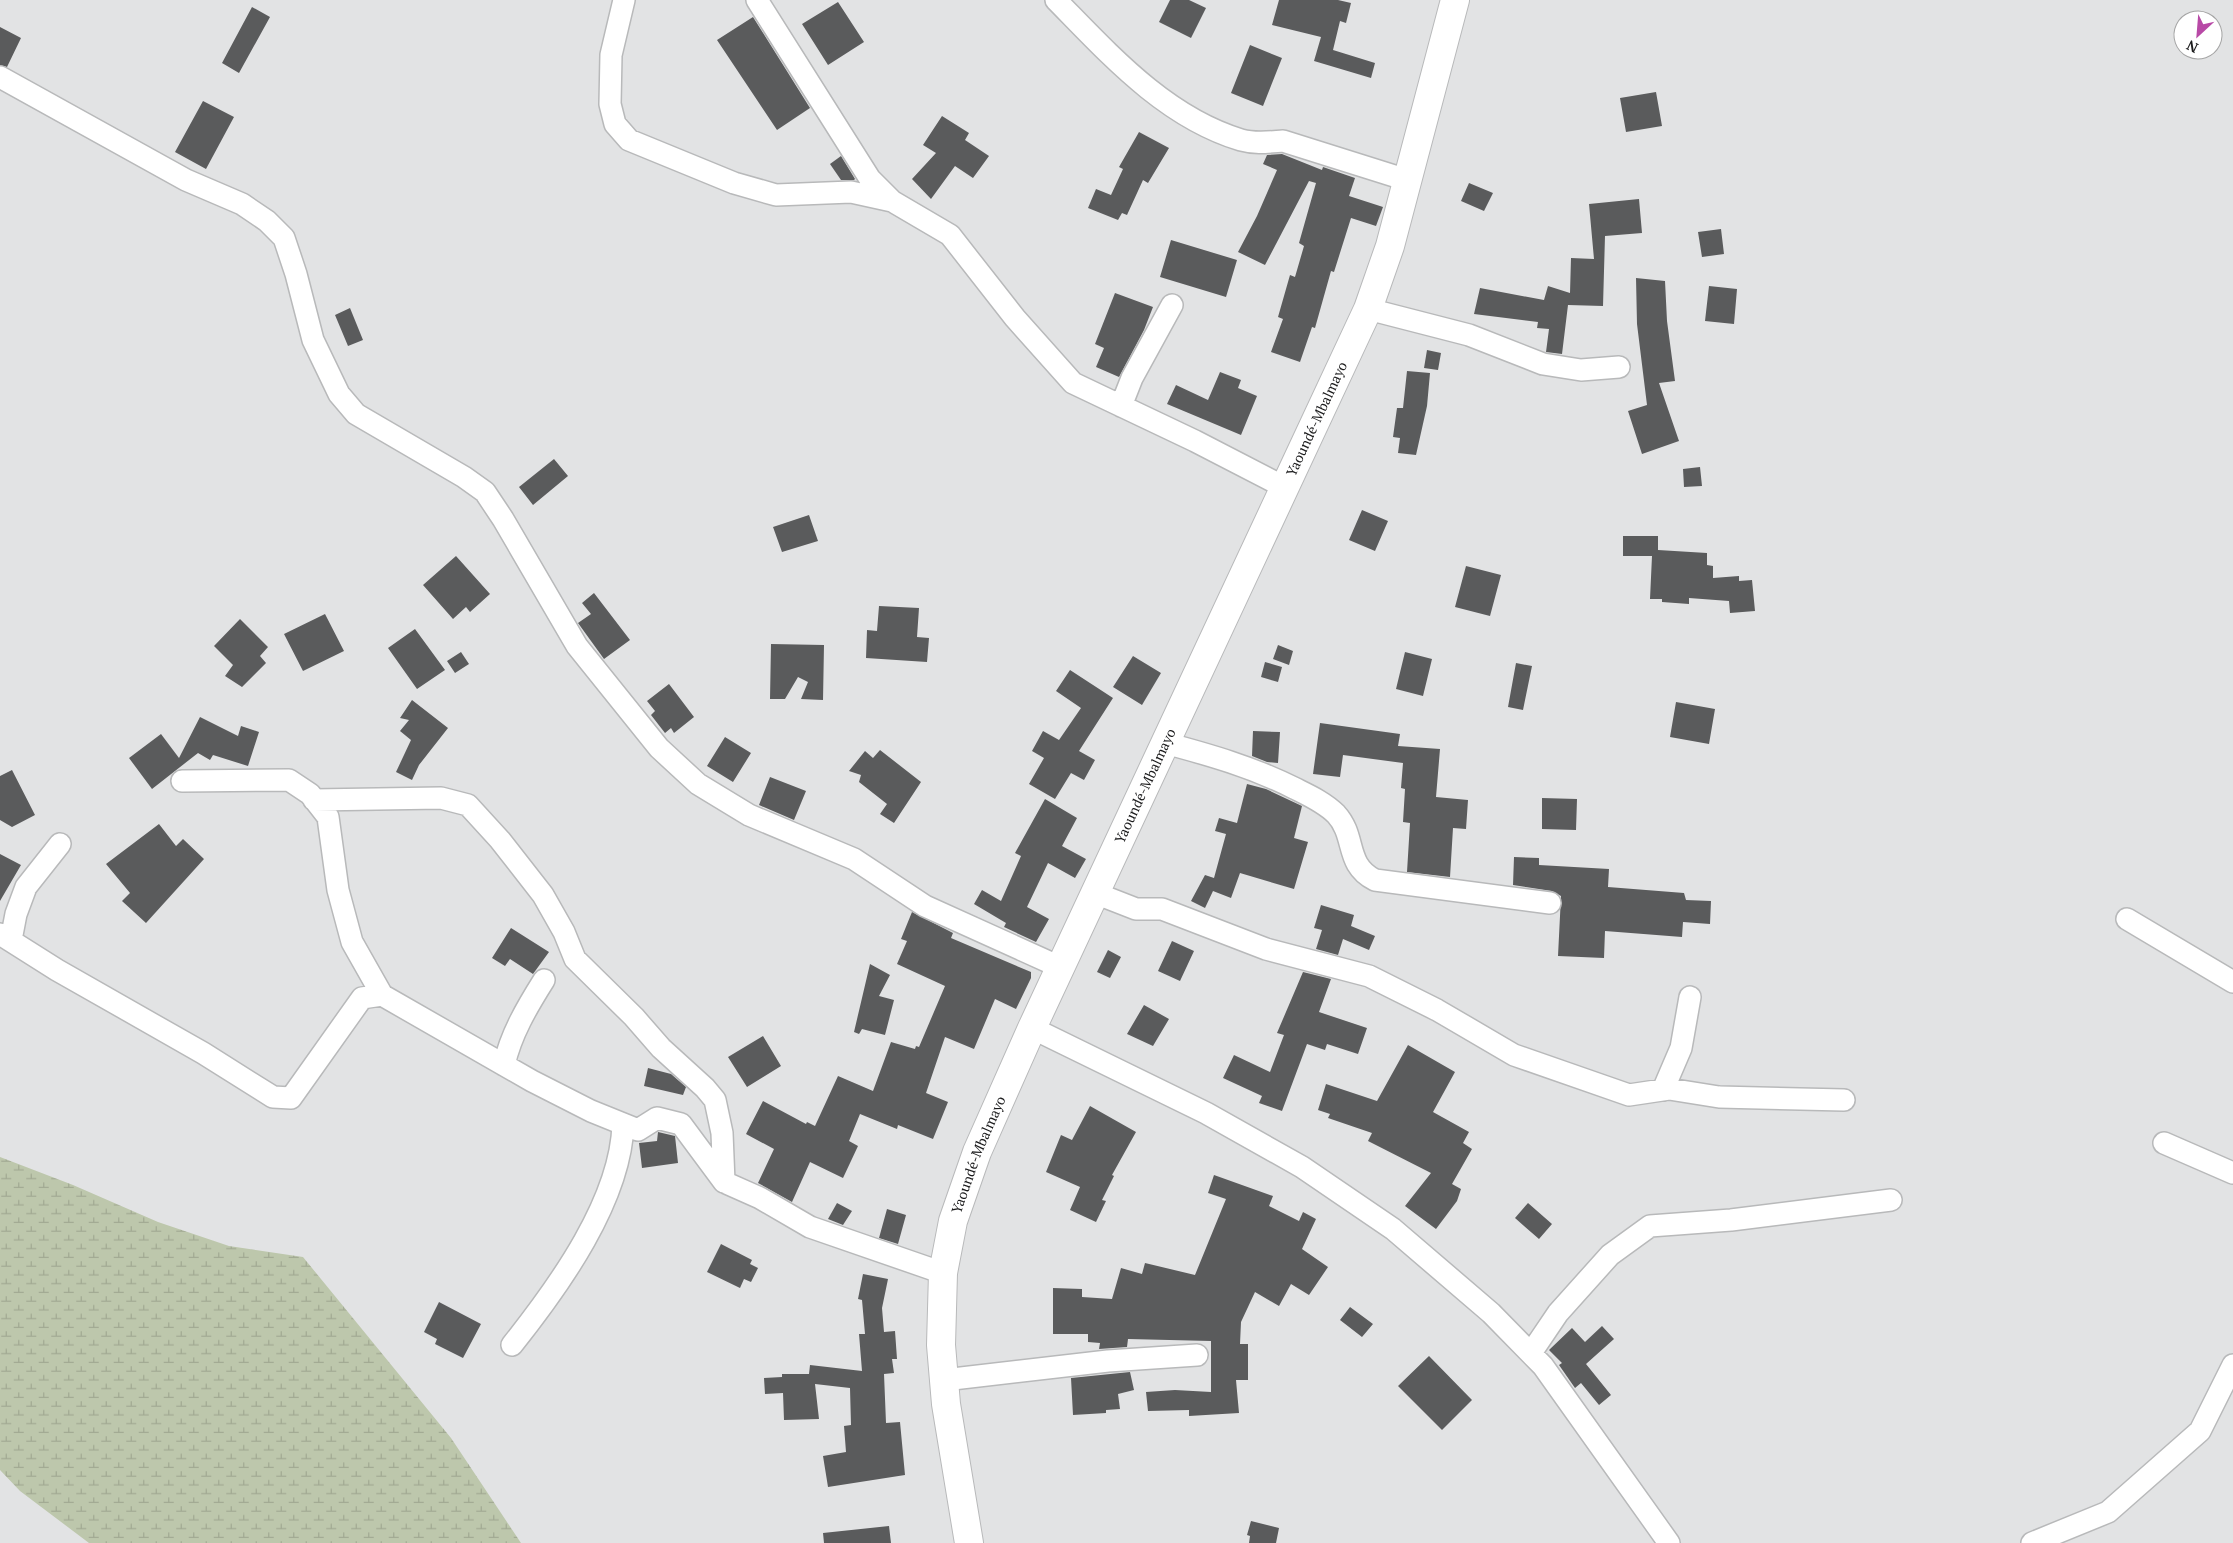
<svg xmlns="http://www.w3.org/2000/svg" width="2233" height="1543" viewBox="0 0 2233 1543" font-family="'PT Serif',serif">
	<style>
		.wetland { fill: url(#wetland-marsh) }
		.building { fill: #5a5b5c }
		.lines { fill: none; stroke-linecap: round; stroke-linejoin: round }
		.street-casing { stroke: #b8b9ba; stroke-width: 24 }
		.highway-casing { stroke: #b8b9ba; stroke-width: 30 }
		.street { stroke: #fff; stroke-width: 21 }
		.highway { stroke: #fff; stroke-width: 28 }
		.labels { text-anchor: middle; stroke-width: 5; stroke-linejoin: round; paint-order: stroke }
		.street-label { font-size: 14px; fill: #1b1b1c; stroke: #fff }
	</style>
	<defs>
		<pattern id="wetland-marsh" width="20" height="14" patternUnits="userSpaceOnUse" patternTransform="scale(1.25)"><rect width="20" height="14" fill="#bdc7ac"/><path d="M1 5h8M5 5V1M11 12h8M15 12V8" fill="none" stroke="#a2aa93"/></pattern>
	</defs>
	<rect width="100%" height="100%" fill="#e2e3e4"/>
	<!-- wetland -->
	<path class="wetland" d="M0,1157L73,1185L158,1222L229,1246L303,1257L451,1438L521,1543H89L20,1491L0,1470Z"/>
	<!-- building -->
	<path class="building" d="M1170,0H1189L1206,8L1191,38L1159,22Z
		M1279,0H1338L1351,3L1346,23L1340,21L1333,50L1375,63L1371,78L1314,61L1321,37L1272,25Z
		M838,2L864,42L828,65L802,24Z
		M252,7L270,17L239,73L222,63Z
		M753,17L810,108L777,130L717,40Z
		M0,27L21,38L7,67L0,65Z
		M1250,45L1282,58L1263,106L1231,93Z
		M1656,92L1662,126L1626,132L1620,98Z
		M203,101L234,117L206,169L175,152Z
		M942,116L969,133L965,140L989,156L973,178L955,166L931,199L912,179L936,153L923,145Z
		M1139,132L1169,148L1148,183L1143,180L1127,215L1122,213L1118,220L1088,208L1096,189L1111,195L1123,169L1119,167Z
		M1282,154L1322,170L1323,167L1355,178L1349,196L1383,207L1376,226L1351,218L1334,272L1331,271L1315,328L1312,327L1300,362L1271,352L1283,319L1278,317L1290,275L1295,277L1304,246L1299,243L1316,183L1309,181L1265,265L1238,252L1257,216L1277,170L1263,164L1267,155Z
		M841,156L855,179L854,180H841L830,164Z
		M1469,183L1493,193L1484,211L1461,201Z
		M1639,199L1642,233L1605,236L1603,306L1568,305L1562,354L1546,352L1549,329L1537,328L1538,322L1474,314L1480,288L1544,300L1548,286L1570,293L1571,258L1594,259L1589,204Z
		M1721,229L1724,254L1702,257L1698,232Z
		M1171,240L1237,260L1226,297L1160,277Z
		M1636,278L1665,281L1667,321L1675,381L1659,383L1679,441L1642,454L1628,411L1647,405L1637,324Z
		M1709,286L1737,289L1734,324L1705,321Z
		M1115,293L1153,307L1144,330L1119,377L1096,367L1104,348L1095,344Z
		M350,308L363,340L348,346L335,315Z
		M1427,350L1441,353L1438,370L1424,368Z
		M1407,371L1430,373L1427,406L1416,455L1398,453L1400,438L1393,437L1397,408H1403Z
		M1220,372L1241,380L1238,388L1257,396L1241,435L1167,404L1176,385L1208,400Z
		M554,459L568,476L533,505L519,487Z
		M1700,467L1702,486L1684,487L1683,469Z
		M1362,510L1388,521L1375,551L1349,540Z
		M809,515L818,541L782,552L773,527Z
		M1623,536H1658V550L1707,553V565L1713,566V578L1739,576V581L1752,580L1755,611L1730,613L1729,601L1689,598V604L1662,602V599H1650L1652,556H1623Z
		M456,556L490,594L470,612L466,607L453,619L423,585Z
		M1466,566L1501,575L1490,616L1455,607Z
		M594,593L630,640L604,659L578,623L591,614L582,603Z
		M879,606L919,608L917,637L929,638L927,662L866,658L867,630L877,631Z
		M325,614L344,651L303,671L284,634Z
		M240,619L268,647L260,656L266,663L242,687L225,676L233,665L214,646Z
		M415,629L445,670L417,689L388,648Z
		M771,644L824,645L823,700L801,699L808,682L798,677L785,699H770Z
		M1278,645L1293,651L1289,665L1273,659Z
		M461,652L469,664L455,673L447,661Z
		M1405,652L1432,659L1423,696L1396,689Z
		M1133,656L1161,673L1142,705L1113,687Z
		M1265,662L1282,667L1278,682L1261,677Z
		M1516,663L1532,666L1523,710L1508,707Z
		M1070,670L1113,698L1079,751L1095,760L1084,780L1071,773L1055,799L1029,784L1044,758L1032,751L1043,731L1059,740L1081,708L1056,691Z
		M669,684L694,717L674,733L671,728L665,733L651,715L655,711L647,701Z
		M412,700L448,728L419,765L412,780L396,772L411,740L400,731L409,720L400,718Z
		M1676,702L1715,709L1709,744L1670,737Z
		M200,717L238,736L241,726L259,732L248,766L213,755L210,760L198,753L152,789L129,758L161,734L179,758Z
		M1320,723L1400,734L1398,746L1440,749L1436,797L1468,800L1466,829L1453,828L1450,877L1407,872L1410,823L1403,822L1405,789L1401,788L1403,763L1343,755L1340,777L1313,774Z
		M1253,731L1280,732L1278,763L1267,762L1252,756Z
		M725,737L751,753L733,782L707,766Z
		M880,750L921,782L894,823L880,814L887,804L859,782L861,775L849,771L865,751L873,758Z
		M12,770L35,815L12,827L0,820V776Z
		M770,777L806,791L794,820L759,805Z
		M1247,784L1266,789L1302,806L1294,838L1308,842L1294,889L1240,873L1231,898L1213,891L1205,908L1191,901L1205,875L1214,878L1226,834L1215,831L1219,818L1237,823Z
		M1542,798L1577,799L1576,830L1542,829Z
		M1045,799L1077,818L1062,846L1086,859L1075,878L1048,863L1027,907L1049,919L1036,942L1004,927L1006,923L974,904L982,890L1001,901L1021,856L1015,853Z
		M159,824L176,846L183,839L204,859L146,923L122,901L130,893L106,864Z
		M0,854L21,865L0,901Z
		M1514,857L1539,858V865L1609,869L1608,887L1684,893L1686,900L1711,901L1710,924L1683,922L1682,937L1605,931L1604,958L1558,956L1561,896L1552,891L1513,885Z
		M1321,905L1354,915L1351,926L1375,936L1369,950L1343,939L1338,955L1316,949L1322,930L1314,928Z
		M912,912L953,933L951,938L1031,972V978L1016,1009L995,999L974,1049L945,1037L926,1093L948,1102L933,1139L898,1125L897,1129L860,1114L849,1141L858,1146L843,1178L810,1162L792,1202L758,1183L774,1149L746,1134L763,1101L806,1124L807,1122L815,1126L838,1076L873,1091L891,1042L915,1049L916,1046L919,1047L945,986L897,964L907,941L901,939Z
		M511,928L549,952L533,974L510,959L505,966L492,958Z
		M1172,941L1194,951L1180,981L1158,971Z
		M1108,950L1121,957L1110,978L1097,972Z
		M870,964L890,975L879,996L894,1000L885,1035L862,1029L859,1034L854,1032Z
		M1303,972L1331,979L1319,1012L1367,1028L1358,1054L1327,1044L1325,1050L1307,1044L1282,1111L1259,1103L1262,1096L1223,1078L1234,1055L1270,1072L1284,1035L1277,1033Z
		M1144,1005L1169,1019L1153,1046L1127,1034Z
		M763,1036L781,1066L747,1087L728,1057Z
		M1408,1045L1455,1072L1433,1112L1469,1132L1463,1143L1472,1149L1452,1184L1461,1189L1457,1201L1436,1229L1405,1206L1431,1173L1368,1141L1372,1133L1328,1118L1330,1114L1318,1110L1326,1084L1377,1101Z
		M648,1068L671,1074L686,1087L683,1095L644,1086Z
		M1090,1106L1136,1132L1112,1175L1114,1176L1102,1200L1106,1201L1096,1222L1070,1210L1080,1187L1046,1172L1061,1135L1072,1140Z
		M658,1132L675,1136L678,1163L642,1168L639,1143L657,1141Z
		M1214,1175L1273,1196L1269,1206L1299,1221L1303,1212L1316,1219L1302,1249L1328,1267L1309,1295L1291,1284L1279,1306L1255,1292L1241,1322L1240,1344H1248V1380H1236L1239,1413L1189,1416V1410L1148,1411L1146,1392L1175,1390L1211,1392V1341L1128,1339L1127,1347L1099,1349L1100,1343L1088,1342V1334H1053V1288L1082,1289V1297L1112,1299L1121,1268L1142,1274L1145,1263L1195,1275L1226,1199L1208,1193Z
		M837,1203L852,1211L843,1225L828,1219Z
		M1528,1203L1552,1224L1539,1239L1515,1218Z
		M887,1209L906,1215L898,1244L879,1238Z
		M721,1244L752,1260L750,1264L758,1268L751,1282L744,1279L740,1288L707,1272Z
		M863,1274L888,1279L882,1308L884,1332L895,1331L897,1359H892L894,1373L884,1374L886,1423L900,1422L905,1475L828,1487L823,1456L846,1452L844,1426L851,1425L850,1388L815,1384L819,1419L784,1420L783,1393L765,1394L764,1378L782,1377V1374H809L810,1365L862,1371L859,1334H865L862,1300L858,1299Z
		M439,1302L481,1324L463,1358L435,1344L437,1339L424,1332Z
		M1350,1307L1373,1324L1362,1337L1340,1320Z
		M1602,1326L1614,1339L1586,1364L1611,1395L1599,1405L1581,1383L1575,1388L1559,1365L1562,1363L1549,1350L1572,1328L1585,1342Z
		M1429,1356L1472,1400L1442,1430L1398,1386Z
		M1130,1372L1134,1390L1118,1394L1120,1409L1106,1410V1413L1073,1415L1071,1378Z
		M1251,1521L1279,1528L1276,1543H1249L1250,1536L1247,1535Z
		M889,1526L891,1543H824L823,1533Z"/>
	<g class="lines">
		<!-- street casing -->
		<g class="street-casing">
			<path id="street" d="M624,0L611,55L610,104L615,124L629,140L734,183L776,195L851,192L892,201L950,235L1015,318L1073,383L1195,441L1286,488
				M757,0L870,179L892,201
				M1056,0C1110,55 1165,117 1241,140C1255,144 1269,142 1283,141L1407,180
				M0,77L186,180L242,204L267,221L284,238L296,274L313,340L339,394L356,414L464,477L485,492L503,519L577,646L659,748L698,784L749,815L854,859L925,906L1062,968
				M1368,309L1469,335L1543,364L1581,370L1619,367
				M1121,406L1132,378L1172,305
				M1165,743C1210,755 1252,767 1294,788C1308,795 1324,802 1336,814C1357,837 1344,864 1375,880L1550,903
				M182,781L289,780L310,794L328,817L338,890L352,942L382,995L532,1081L591,1111L638,1130L657,1118L681,1124L724,1182L760,1198L810,1227L943,1273
				M314,800L441,798L468,805L500,840L543,895L564,932L575,959L634,1017L661,1048L705,1088L715,1100L722,1133L724,1182
				M1095,893L1136,909H1162L1266,949L1369,976L1437,1010L1514,1055L1629,1095L1669,1089L1719,1097L1844,1100
				M2127,919L2233,982
				M0,934L57,970L203,1053L273,1097L291,1098L362,998L382,995
				M11,940L16,914L26,887L60,844
				M1032,1028L1206,1113L1302,1167L1393,1229L1491,1313L1543,1366L1669,1543
				M504,1065C511,1034 527,1007 544,980
				M1663,1090L1681,1048L1690,997
				M2164,1143L2233,1173
				M512,1345C559,1286 621,1200 623,1124
				M1531,1353L1558,1313L1610,1255L1650,1226L1731,1220L1891,1200
				M944,1380L1108,1361L1197,1355
				M2032,1543L2108,1512L2200,1431L2233,1365"/>
		</g>
		<!-- highway casing -->
		<g class="highway-casing">
			<g id="highway">
				<path id="s1" d="M969,1543L946,1404L941,1345L943,1273L953,1221L977,1152L1032,1028L1368,309L1390,246L1455,0"/>
			</g>
		</g>
		<!-- street -->
		<use href="#street" class="street"/>
		<!-- highway -->
		<use href="#highway" class="highway"/>
	</g>
	<g class="labels">
		<!-- street labels -->
		<g class="street-label">
			<text dy="5" stroke="none"><textPath href="#s1" startOffset="1206">Yaoundé-Mbalmayo</textPath></text>
			<text dy="5" stroke="none"><textPath href="#s1" startOffset="801">Yaoundé-Mbalmayo</textPath></text>
			<text dy="5" stroke="none"><textPath href="#s1" startOffset="396">Yaoundé-Mbalmayo</textPath></text>
		</g>
	</g>
	<!-- north arrow -->
	<g transform="translate(2198 35) rotate(206)"><circle r="24" fill="#ffffff" stroke="#a4a4a4"/>
	<path d="M0-4L9 19L0 12L-9 19Z" fill="#b849a6"/>
	<text y="-8" font-size="14" font-weight="bold" text-anchor="middle" fill="#1b1b1c">N</text>
	</g>
</svg>
